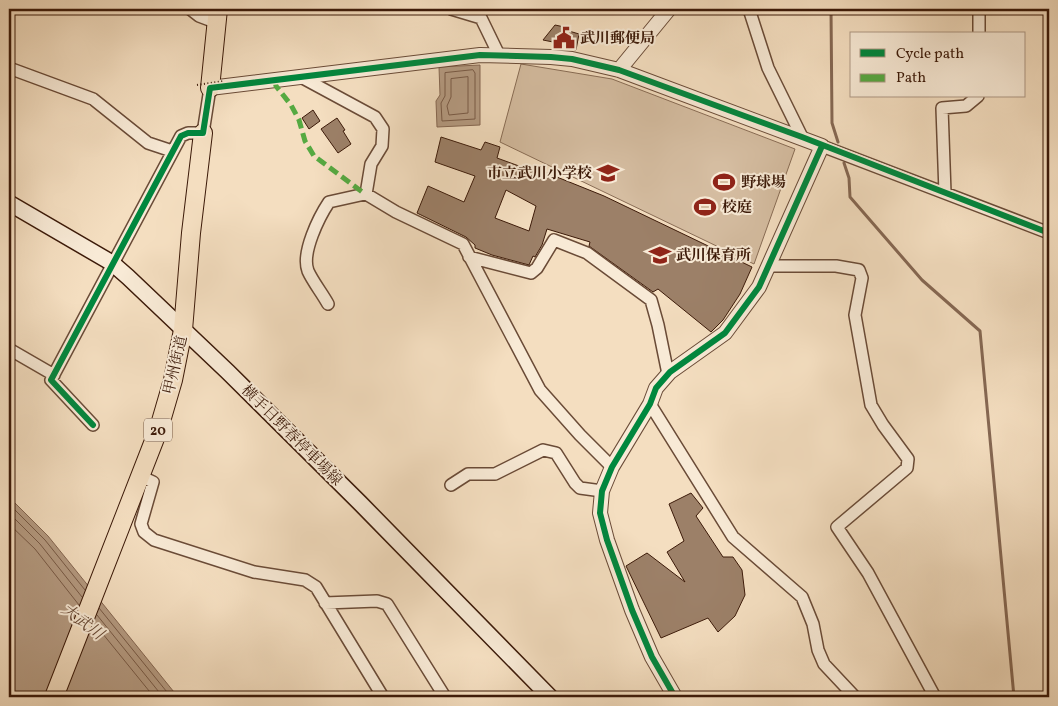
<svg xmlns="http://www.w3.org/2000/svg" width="1058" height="706" viewBox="0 0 1058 706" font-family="Vollkorn,'Noto Serif JP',serif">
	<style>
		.green { fill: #d5bda1; stroke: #886c55 }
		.water { fill: #b59b82; stroke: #856752 }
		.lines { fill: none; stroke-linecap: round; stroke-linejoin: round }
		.shore { stroke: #785a46; stroke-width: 1 }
		.stream { stroke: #856752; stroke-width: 3 }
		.building { fill: #9c8068; stroke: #3c1a09; fill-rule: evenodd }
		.minor-casing { stroke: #6a4b37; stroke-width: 14 }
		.tertiary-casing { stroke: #6a4b37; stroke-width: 16 }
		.secondary-casing { stroke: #3c1a09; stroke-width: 18 }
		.trunk-casing { stroke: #3c1a09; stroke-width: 20 }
		.minor { stroke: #f8ead6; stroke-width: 11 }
		.tertiary { stroke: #f8ead6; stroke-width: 14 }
		.secondary { stroke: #f8ead6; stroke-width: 15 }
		.trunk { stroke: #f4dec0; stroke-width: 18 }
		.path-bridge { stroke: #3c1a09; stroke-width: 2; stroke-dasharray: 1 2.5; stroke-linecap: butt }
		.quiet { stroke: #55a941; stroke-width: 5; stroke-dasharray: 10 5; stroke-linecap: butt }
		.cycleway-casing { stroke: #f8ead6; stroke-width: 9 }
		.cycleway { stroke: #00873e; stroke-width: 6 }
		.labels { text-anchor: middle; stroke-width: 4; stroke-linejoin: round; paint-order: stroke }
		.shield { fill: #f8ead6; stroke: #745846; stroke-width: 1 }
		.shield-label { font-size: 14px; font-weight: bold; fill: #3c1a09 }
		.poi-label { font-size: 15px; font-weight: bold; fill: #3c1a09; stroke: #f8ead6; text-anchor: start }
		.street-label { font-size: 15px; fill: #3c1a09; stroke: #f8ead6 }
		.water-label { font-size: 16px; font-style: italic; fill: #664733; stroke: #f8ead6 }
	</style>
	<rect width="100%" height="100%" fill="#f4dec0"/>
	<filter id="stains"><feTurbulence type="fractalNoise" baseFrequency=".004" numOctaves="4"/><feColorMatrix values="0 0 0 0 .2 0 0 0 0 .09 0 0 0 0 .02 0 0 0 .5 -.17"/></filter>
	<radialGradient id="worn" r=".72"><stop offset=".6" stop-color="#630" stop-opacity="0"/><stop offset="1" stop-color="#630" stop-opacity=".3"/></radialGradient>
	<!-- green -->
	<path class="green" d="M521,64L612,79L795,149L754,264L500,142Z"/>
	<!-- water -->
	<path class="water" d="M480,65V125L437,127L436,101L440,95L439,67Z
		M9,497L48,536L178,697H18L9,683Z"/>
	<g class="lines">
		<!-- shore -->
		<path class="shore" d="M473,70L475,73V119L442,121L441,103L445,96V73Z
			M468,77V113L449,115L447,106L451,97V79Z
			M9,504L45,540L85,590
			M9,513L40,544L82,597
			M9,524L35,549L79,605
			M99,608L171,697
			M97,615L163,697
			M94,623L154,697"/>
		<!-- stream -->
		<path class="stream" d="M831,9L832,123L838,142
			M844,163L849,178L850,197L922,280L980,331L1014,697"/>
	</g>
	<!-- building -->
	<path class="building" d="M555,25L569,28V31L579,34L576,50L557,46L558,43L543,40Z
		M313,110L320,121L309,129L302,118Z
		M337,118L345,130L343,131L351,144L338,153L321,129Z
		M441,137L481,150L485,142L500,147L497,158L541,174L542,171L604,196L752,267L740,294L723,320L711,332L658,289L653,292L589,246L590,242L547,229L542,245L535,257L533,256L529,265L492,255L475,248V245L466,237L417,213L428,186L464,202L475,176L435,162ZM506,190L536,206L529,231L495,218Z
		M691,493L703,508L696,516L723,557H733L742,570L745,595L735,616L718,632L708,618L661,638L626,566L647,553L685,582L667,552L684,541L669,504Z"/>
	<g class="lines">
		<!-- minor casing -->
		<g class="minor-casing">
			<path id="minor" d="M190,9L199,16L215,22
				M451,9L481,18L499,55
				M749,9L768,68L802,137
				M979,9V34
				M9,68L93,99L148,143L172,151
				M301,77L375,117L383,129L382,146L371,164L366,194L396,212L463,244L540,390L580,435L612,467
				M822,146L1049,233
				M945,193L942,108L966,106L978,96
				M469,257L531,273L537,268L554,240L587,253L651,300L658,325L668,374
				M768,266H836L859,270L862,278L855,315L871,405L883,425L908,459L907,468L837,527L868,573L935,697
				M328,304C322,293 313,282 308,271C301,253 319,217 329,202L365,194
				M9,349L54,375
				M650,404L733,537L802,597L813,624L818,650L824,664L855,697
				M93,425L51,380L181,136L188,133H203L210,88
				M140,476L153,482L141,524L144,532L154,540L254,572L305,580L316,587L383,697
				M451,485L468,474H495L543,450L556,453L575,483L580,488L602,491
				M325,603L377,601L387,604L445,697"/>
		</g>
		<!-- tertiary casing -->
		<g class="tertiary-casing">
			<path id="tertiary" d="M619,70L669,9
				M210,88L480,55L551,57L572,59L619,70L822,146L759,287L725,333L670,372L656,388L650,404L612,467L602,491L600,513L607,540L632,610L652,657L675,697"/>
		</g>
		<!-- secondary casing -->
		<g class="secondary-casing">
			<path id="secondary" d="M9,203L112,263L128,277L228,372L360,503L550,697"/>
		</g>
		<!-- trunk casing -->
		<g class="trunk-casing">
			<path id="trunk" d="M210,88L218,9
				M54,697L159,428L173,380L183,330L191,233L203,133"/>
		</g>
		<!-- minor -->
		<use href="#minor" class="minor"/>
		<!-- tertiary -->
		<use href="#tertiary" class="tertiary"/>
		<!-- secondary -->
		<use href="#secondary" class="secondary"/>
		<!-- trunk -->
		<use href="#trunk" class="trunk"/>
		<!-- path-bridge -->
		<path class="path-bridge" d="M197,85L224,81"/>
		<!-- quiet -->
		<path class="quiet" d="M275,81L276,86L291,105L299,120L305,141L314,156L365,194"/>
		<!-- cycleway casing -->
		<g class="cycleway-casing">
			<path id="cycleway" d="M93,425L51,380L181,136L188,133H203L210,88L480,55L551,57L572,59L619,70L802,137L1049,233
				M675,697L652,657L632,610L607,540L600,513L602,491L612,467L650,404L656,388L670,372L725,333L759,287L822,146"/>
		</g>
		<!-- cycleway -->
		<use href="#cycleway" class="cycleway"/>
	</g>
	<!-- icons -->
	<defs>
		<g id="civic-bare" transform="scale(1.725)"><path d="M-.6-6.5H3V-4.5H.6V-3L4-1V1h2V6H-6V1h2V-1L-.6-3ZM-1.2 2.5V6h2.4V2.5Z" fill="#8f2418" stroke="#f8ead6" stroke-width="2.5" paint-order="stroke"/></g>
		<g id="school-bare" transform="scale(1.725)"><path d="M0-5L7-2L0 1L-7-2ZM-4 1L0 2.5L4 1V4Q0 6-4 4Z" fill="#8f2418" stroke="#f8ead6" stroke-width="2.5" paint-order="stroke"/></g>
		<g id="stadium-bare" transform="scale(1.725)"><path d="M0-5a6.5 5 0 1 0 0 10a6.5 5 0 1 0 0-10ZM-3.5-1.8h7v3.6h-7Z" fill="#8f2418" stroke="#f8ead6" stroke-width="2.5" paint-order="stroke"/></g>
	</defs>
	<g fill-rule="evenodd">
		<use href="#civic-bare" x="564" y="38"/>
		<use href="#school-bare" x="608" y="173"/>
		<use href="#stadium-bare" x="724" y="182"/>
		<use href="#stadium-bare" x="705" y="207"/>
		<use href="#school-bare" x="660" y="255"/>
	</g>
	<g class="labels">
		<!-- shield labels -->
		<rect class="shield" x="144" y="418.5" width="28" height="23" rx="4"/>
		<g class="shield-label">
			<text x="158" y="435">20</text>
		</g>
		<!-- poi labels -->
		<g class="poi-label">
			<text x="580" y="43">武川郵便局</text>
			<text x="592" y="178" text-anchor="end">市立武川小学校</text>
			<text x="741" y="187">野球場</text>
			<text x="722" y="212">校庭</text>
			<text x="676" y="260">武川保育所</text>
		</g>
		<!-- street labels -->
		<g class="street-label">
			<text transform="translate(175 365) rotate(-77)" y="5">甲州街道</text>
			<text transform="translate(292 435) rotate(45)" y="5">横手日野春停車場線</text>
		</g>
		<!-- water labels -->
		<g class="water-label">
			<text transform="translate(83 621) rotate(37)" y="6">大武川</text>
		</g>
	</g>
	<!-- margin -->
	<rect width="1058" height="706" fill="none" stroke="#f4dec0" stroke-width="30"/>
	<rect x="10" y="10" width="1038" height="686" fill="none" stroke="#3c1a09" stroke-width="2.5"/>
	<rect x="15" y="15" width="1028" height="676" fill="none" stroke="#3c1a09"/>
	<!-- legend -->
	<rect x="850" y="32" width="175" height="65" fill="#f8ead6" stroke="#ad9784"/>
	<rect x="860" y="49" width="25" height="8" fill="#00873e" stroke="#ad9784"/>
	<text x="896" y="58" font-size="15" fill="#3c1a09">Cycle path</text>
	<rect x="860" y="74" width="25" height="8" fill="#55a941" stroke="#ad9784"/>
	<text x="896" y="82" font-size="15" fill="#3c1a09">Path</text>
	<rect width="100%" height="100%" filter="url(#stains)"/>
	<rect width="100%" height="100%" fill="url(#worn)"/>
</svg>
